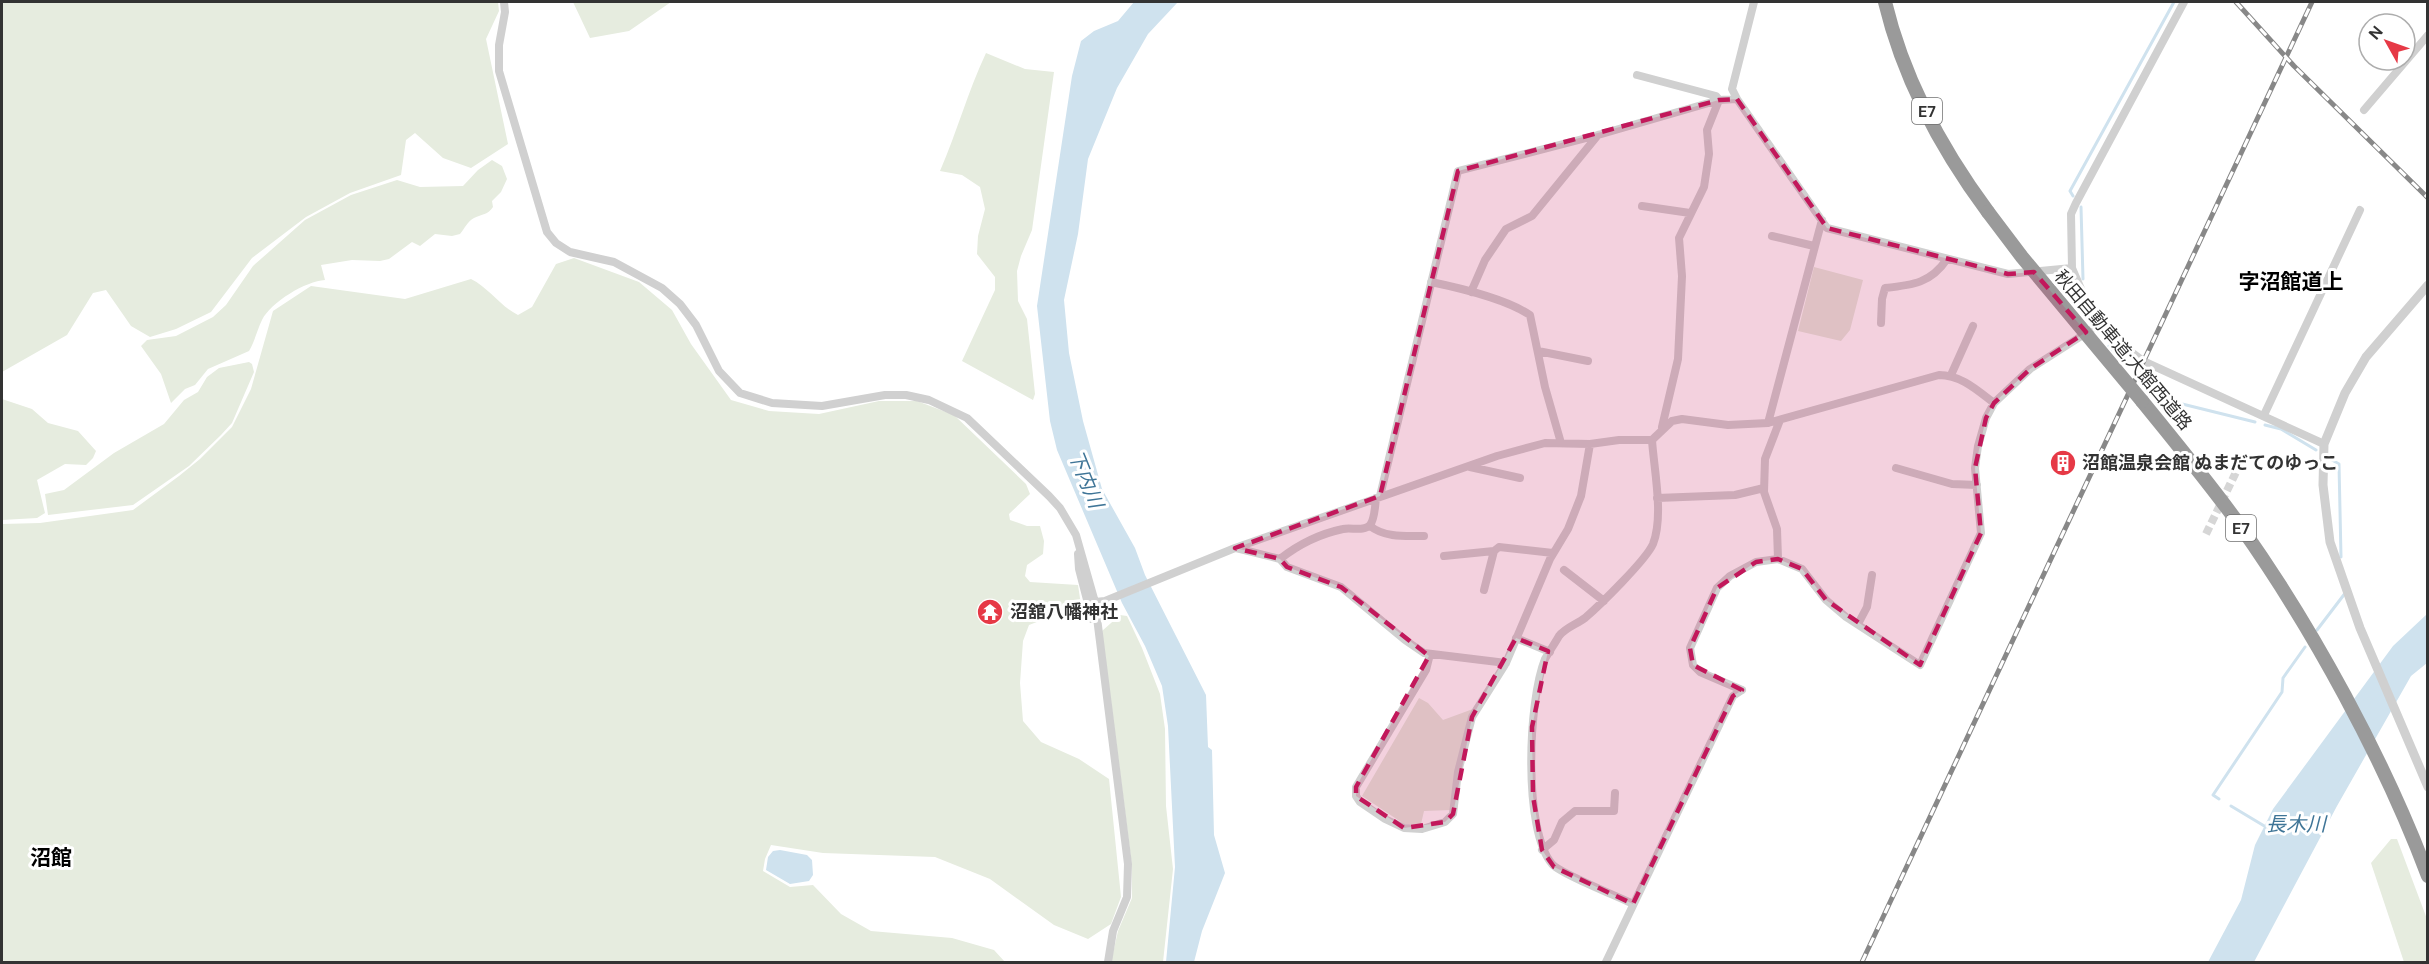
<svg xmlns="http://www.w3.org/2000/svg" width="2429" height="964" viewBox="0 0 2429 964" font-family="'DM Sans','Noto Sans JP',sans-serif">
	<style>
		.green { fill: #e6ecdf }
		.water { fill: #cfe2ee }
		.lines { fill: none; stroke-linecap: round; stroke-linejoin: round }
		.stream { stroke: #cfe2ee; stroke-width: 3 }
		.minor-tunnel { stroke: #d6d6d6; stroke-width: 8; stroke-dasharray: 8 4; stroke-linecap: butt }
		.minor { stroke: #d0d0d0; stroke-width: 8 }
		.tertiary { stroke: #d0d0d0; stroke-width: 9 }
		.motorway { stroke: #9a9a9a; stroke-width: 14 }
		.rail-casing { stroke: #888; stroke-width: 5 }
		.rail { stroke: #fff; stroke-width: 3; stroke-dasharray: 9; stroke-linecap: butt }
		.motorway-bridge { stroke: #9a9a9a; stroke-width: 14 }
		.marked { fill: #c2185b; fill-opacity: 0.2; stroke: #c2185b; stroke-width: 4.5; stroke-dasharray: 12 8; stroke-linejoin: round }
		.labels { text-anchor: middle; stroke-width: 6; stroke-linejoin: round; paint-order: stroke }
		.shield { fill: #fff; stroke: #707070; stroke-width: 1.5 }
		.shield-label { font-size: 16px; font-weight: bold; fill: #333 }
		.street-label { font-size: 18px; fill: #333; stroke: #fff }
		.poi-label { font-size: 18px; font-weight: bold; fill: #333; stroke: #fff; text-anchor: start }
		.water-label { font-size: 20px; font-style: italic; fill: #3f7597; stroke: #fff }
		.quarter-label { font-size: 21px; font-weight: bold; fill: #000; stroke: #fff }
	</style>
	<rect width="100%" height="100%" fill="#fff"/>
	<!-- green -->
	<path class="green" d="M2,2H498L499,11L486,39L508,144L471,168L443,158L415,133L406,140L401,175L350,193L306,217L252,258L211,312L176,329L150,337L131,326L106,290L93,293L67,335L2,372Z
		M573,2H671L629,31L590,38Z
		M986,53L1025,69L1054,72L1032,230L1021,256L1017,271L1018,301L1027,319L1035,394L1033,400L962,361L995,290V277L977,254L978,236L985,209L980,187L962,175L940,171C957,132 968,91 986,53Z
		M492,160L502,166L507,179L501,192L492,201L493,207C488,215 482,214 474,218C467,222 465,228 460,234L452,236L435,234L420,246L412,242L389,259L380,261L352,260L321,265L325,280C306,281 271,302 262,320C257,330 255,341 249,351L208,369L195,385L185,389L171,403L161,374L141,346L147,340L176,336L213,317L226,305L253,266L305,220L351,195L397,180L420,187L463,186L478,170Z
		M574,258L639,282L672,310L691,344L731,400L769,411L819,414L879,401H917L954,415L1026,484L1030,494L1009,514L1010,520L1027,526H1040L1044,541L1043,554L1027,565L1025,576L1030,582L1078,585L1081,605L1029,625L1023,641L1020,683L1023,721L1041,742L1079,759L1109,779L1121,897L1111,924L1088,939L1054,925L990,879L935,857L823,853L771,845L765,859L763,871L790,887L813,885L841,914L871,931L952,938L994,950L1005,962H2V524L40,523L133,510L179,476L200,459L232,427L251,389L273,311L311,286L405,299L471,279C489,288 500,306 518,315L532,307L556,264Z
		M1814,267L1863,280L1850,330L1841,341L1798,331Z
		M249,362L252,364L254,372L232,423L221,435L189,466L133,505L48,515L45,494L64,490L114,453L164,424L184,400L198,392L207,377L219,368Z
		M2,399L32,409L48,423L78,431L96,451L93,458L86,465L65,464L37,480L45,513L37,518L2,520Z
		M1120,615L1127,616L1142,648L1160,694L1165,729L1166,806L1173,869L1163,962H1111L1118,931L1132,898V866L1102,631Z
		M1419,698L1428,703L1443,720L1473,709L1451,810L1424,811L1421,824H1404L1362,796Z
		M2391,839H2397L2427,919V962H2404L2371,863Z"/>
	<!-- water -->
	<path class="water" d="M1134,2H1178L1148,34L1117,88L1088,159L1078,234L1064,300L1069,353L1083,421L1102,489L1135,548L1145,575L1206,695L1208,747L1212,750L1214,835L1225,873L1202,931L1194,962H1166L1175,867L1168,726L1162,686L1145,646L1122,603L1057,450L1050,421L1037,306L1072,76L1081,41L1094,31L1118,21Z
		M2427,614V663L2411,676L2337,806L2254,962H2208L2241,900L2255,845L2273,809L2393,646Z
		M780,850L807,855L812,860L813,875L809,881L790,884L766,870L768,857L773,851Z"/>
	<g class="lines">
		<!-- stream -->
		<path class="stream" d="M2073,196L2070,191L2174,2
			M2081,207L2083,279
			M2109,346L2120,358L2135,367
			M2153,374L2151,386L2162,399L2255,422
			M2265,425L2281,429L2316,450
			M2332,460L2339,464L2341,557
			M2317,630L2346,592
			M2219,799L2213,795L2282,692L2283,678L2305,647
			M2231,806L2266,827"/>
		<!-- minor-tunnel -->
		<path class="minor-tunnel" d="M2206,534L2239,466"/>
		<!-- minor -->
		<path class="minor" d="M504,2L505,12L499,45V71L547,232L556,243L570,252L614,262L662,288L680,304L696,325L719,371L740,393L772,403L822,406L885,395H906L929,400L967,418L1049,496L1060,508L1076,535L1095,602L1128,864L1127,897L1113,931L1108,962
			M1754,2L1732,89L1737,99L1827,228L2008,274L2072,268
			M2184,2L2076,203L2071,214L2072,268L2097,326L2143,361L2324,444
			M1637,75L1716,96L1719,100
			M2364,110L2428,35
			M1642,206L1690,213
			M1772,236L1814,246
			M1431,282C1460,288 1506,299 1530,315L1545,387L1561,443
			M1471,292L1485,260L1506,229L1532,216L1598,135
			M1881,323L1882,299L1885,288C1913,285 1931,283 1947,259
			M1538,351L1588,361
			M1951,375L1973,326
			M2264,415L2360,210
			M1768,423L1822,220
			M1662,427L1678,359L1682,276L1679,238L1704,187L1709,154L1707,130L1719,100
			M1470,467L1520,478
			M1896,468L1952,484L1977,485
			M1380,496L1458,171L1598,135L1719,100L1737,99
			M1657,498L1735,495L1764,488
			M1370,526C1385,538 1406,536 1424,536
			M1236,548L1280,559L1287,567L1341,587L1405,640L1424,653L1506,663
			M1078,554L1079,569L1092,619
			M1444,556L1494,551
			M1280,559C1299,544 1319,534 1343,529C1351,527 1364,532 1370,525C1375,519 1375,505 1376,498
			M1778,559L1777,529L1764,492L1765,459L1780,420
			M1564,570L1604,601
			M1484,590L1494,551L1499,547L1553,553
			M1095,602L1105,601L1235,548L1497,456L1545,443L1590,444L1619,440H1652
			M1858,624L1867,607L1872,575
			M1516,638L1550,652
			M1430,654L1426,670L1356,787V796L1360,802L1385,819L1404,828L1422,829L1445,822L1453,814L1458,772L1472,717L1506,663L1550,559L1568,529L1581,496L1590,444
			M1742,690L1700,672L1693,665L1690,648L1717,588L1730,576L1756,562L1778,559L1802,569L1826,600L1846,617L1920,665L1981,533L1975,468L1978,446L1986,418L1994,403L2030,369L2097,326
			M1542,850L1554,840L1562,822L1575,811H1614L1615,793
			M1633,904C1619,897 1559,873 1552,864C1523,830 1528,701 1545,659C1549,652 1555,643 1559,636C1565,628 1577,624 1585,618C1600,605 1646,560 1653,544C1664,516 1654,470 1652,440L1672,421L1682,419L1728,425L1768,423L1939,375C1961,375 1977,390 1994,403
			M1606,962L1733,696L1742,690"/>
		<!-- tertiary -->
		<path class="tertiary" d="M2428,285L2366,357L2345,393L2324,444L2323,485L2330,542L2360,628L2428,787"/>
		<!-- motorway -->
		<path class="motorway" d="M1885,2C1903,77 1942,150 1988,212
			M2142,401C2176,443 2210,484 2241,527C2313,629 2384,759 2428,876"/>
		<!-- rail casing -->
		<g class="rail-casing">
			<path id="rail" d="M2236,2L2294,66L2428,198
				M1862,962L2312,2"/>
		</g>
		<!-- rail -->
		<use href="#rail" class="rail"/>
		<!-- motorway-bridge -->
		<path class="motorway-bridge" d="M1988,212L2022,257L2142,401"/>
	</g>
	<!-- marked area -->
	<path class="marked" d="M1737,99L1827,228L2008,274L2034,272L2086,332L2030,369L1994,403L1986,418L1975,468L1981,533L1920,665L1826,600L1802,569L1778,559L1756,562L1717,588L1690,648L1693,665L1742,690L1733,696L1633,904L1554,867L1542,850L1533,796L1532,727L1548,651L1516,638L1472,717L1453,814L1445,822L1404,828L1356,796V787L1429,656L1341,587L1287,567L1280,559L1235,548L1380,496L1458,171L1719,100Z"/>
	<!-- icons -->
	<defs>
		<g id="building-disc" transform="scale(1.35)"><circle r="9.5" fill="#e63946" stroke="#fff"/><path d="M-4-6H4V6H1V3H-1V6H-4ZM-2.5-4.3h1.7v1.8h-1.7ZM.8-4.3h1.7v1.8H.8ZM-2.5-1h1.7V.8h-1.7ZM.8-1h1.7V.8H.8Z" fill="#fff"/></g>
		<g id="temple-disc" transform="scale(1.35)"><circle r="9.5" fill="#e63946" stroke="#fff"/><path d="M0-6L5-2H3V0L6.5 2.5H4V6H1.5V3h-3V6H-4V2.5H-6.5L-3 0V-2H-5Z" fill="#fff"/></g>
	</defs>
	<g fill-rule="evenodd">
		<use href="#building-disc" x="2063" y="463"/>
		<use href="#temple-disc" x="990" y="612"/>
	</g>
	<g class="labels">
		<!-- shield labels -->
		<g class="shield">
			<rect x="1912" y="98" width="30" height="26" rx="4.5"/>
			<rect x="2226" y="515" width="30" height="26" rx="4.5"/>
		</g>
		<g class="shield-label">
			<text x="1927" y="117">E7</text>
			<text x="2241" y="534">E7</text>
		</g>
		<!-- street labels -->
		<g class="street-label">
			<text transform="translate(2123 350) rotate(50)" y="6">秋田自動車道;大館西道路</text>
		</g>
		<!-- poi labels -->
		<g class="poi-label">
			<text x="2082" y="469">沼館温泉会館 ぬまだてのゆっこ</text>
			<text x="1010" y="618">沼舘八幡神社</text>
		</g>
		<!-- water labels -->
		<g class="water-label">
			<text transform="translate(1086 479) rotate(68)" y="7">下内川</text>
			<text x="2296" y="831">長木川</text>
		</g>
		<!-- quarter labels -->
		<g class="quarter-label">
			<text x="2291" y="289">字沼館道上</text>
			<text x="51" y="865">沼館</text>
		</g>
	</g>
	<!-- border -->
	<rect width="2429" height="964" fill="none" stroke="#333333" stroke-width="6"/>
	<!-- north arrow -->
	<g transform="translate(2387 42) rotate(310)"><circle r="28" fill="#ffffff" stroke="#adadad" stroke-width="1.5"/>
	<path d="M0-4.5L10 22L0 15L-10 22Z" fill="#e63946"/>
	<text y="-9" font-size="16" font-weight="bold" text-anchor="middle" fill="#333333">N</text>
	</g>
</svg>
